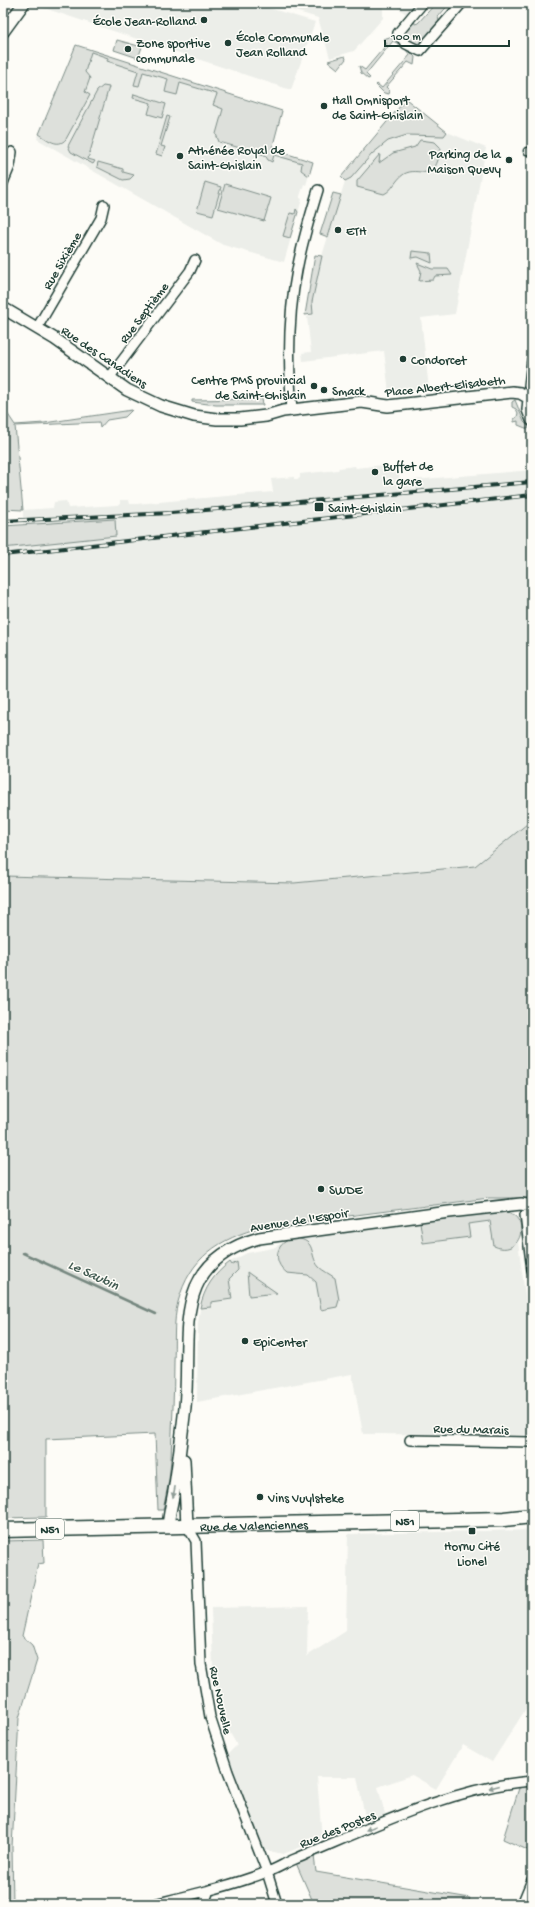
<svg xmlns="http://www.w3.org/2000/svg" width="535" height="1907" viewBox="0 0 535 1907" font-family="'Gochi Hand',sans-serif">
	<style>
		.built { fill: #eceee9 }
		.green { fill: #dde0db; stroke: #7e8e88 }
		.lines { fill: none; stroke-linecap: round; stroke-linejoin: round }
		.stream { stroke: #75877f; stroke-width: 2.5 }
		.pedestrian-casing { stroke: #1f3d34; stroke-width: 9 }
		.minor-casing { stroke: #1f3d34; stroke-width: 12 }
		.tertiary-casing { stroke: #1f3d34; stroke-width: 14 }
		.primary-casing { stroke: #1f3d34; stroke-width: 17 }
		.pedestrian { stroke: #fdfcf7; stroke-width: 6 }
		.minor { stroke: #fdfcf7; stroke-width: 9 }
		.tertiary { stroke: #fdfcf7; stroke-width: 11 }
		.primary { stroke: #fdfcf7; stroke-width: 14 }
		.rail-casing { stroke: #1f3d34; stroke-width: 4 }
		.rail { stroke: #fdfcf7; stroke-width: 2.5; stroke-dasharray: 8; stroke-linecap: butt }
		.oneway { fill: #8e9c96 }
		.poi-dot { fill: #1f3d34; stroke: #fdfcf7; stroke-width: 1.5 }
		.labels { text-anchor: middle; stroke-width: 3; stroke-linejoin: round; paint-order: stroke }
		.shield { fill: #fdfcf7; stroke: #62766e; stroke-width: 1 }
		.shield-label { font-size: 12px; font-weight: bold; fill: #1f3d34 }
		.poi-label { font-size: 13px; fill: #1f3d34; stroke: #fdfcf7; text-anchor: start }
		.street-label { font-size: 13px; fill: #1f3d34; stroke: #fdfcf7 }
		.water-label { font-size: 14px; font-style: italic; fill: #435c53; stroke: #fdfcf7 }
	</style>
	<rect width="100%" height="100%" fill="#fdfcf7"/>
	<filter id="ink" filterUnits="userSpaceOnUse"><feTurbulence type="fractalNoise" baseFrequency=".025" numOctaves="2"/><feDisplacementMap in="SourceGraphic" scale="8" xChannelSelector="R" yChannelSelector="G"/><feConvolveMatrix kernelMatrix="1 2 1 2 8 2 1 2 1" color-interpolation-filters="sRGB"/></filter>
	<g filter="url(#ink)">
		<!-- built -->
		<path class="built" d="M36,3H258L259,5L315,22L291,90L35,5Z
			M268,3H383V18L354,51L330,58L318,18Z
			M392,3H415L406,14Z
			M76,45L282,111L272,149L313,162L306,185L304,184L300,196V198L302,199L284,262L223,245L37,139Z
			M406,99L447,132L486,148L455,314L421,318L429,389L389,393L384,351L303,361L302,353L311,352L307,317L313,315L312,302L322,256L345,181L341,177Z
			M383,465L384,470L398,467L400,481L532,470V820L475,866L294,883L3,876V548L14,547L23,525V510L53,508L54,502L66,501L68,508L117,505L120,504V500H129L130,504H136L273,492L271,479L294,477V479H298L300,478V474L338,470L339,468L355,466L356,468Z
			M514,1211L532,1348V1435L363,1434L352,1374L197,1402L198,1324L201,1301L209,1284L222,1268L230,1262L247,1253L273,1248L289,1239L411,1222Z
			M532,1530V1699L492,1762L463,1745L436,1789L412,1775L378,1787L385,1814L366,1822L357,1777H317L322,1839L283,1854L265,1850L230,1760L229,1753L237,1745L224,1723L213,1669L211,1608L308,1606L307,1656L346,1631L348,1534Z"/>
		<!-- green -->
		<path class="green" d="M436,3H450L438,17L440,25L422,44C412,46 406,41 405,31L414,19L415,24L418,23Z
			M390,37L399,44L393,41L366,74L370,78L368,79L361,73L359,66L365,70L387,44L383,39Z
			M117,40L142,47L138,58L114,50Z
			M76,45L282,111L272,149L313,162L309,176L301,170L302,163L274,155L272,162L268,160L265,155L219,142L216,134L223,109L213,105L217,94L180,83L177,95L165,92L168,79L143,72L139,86L134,85L138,71L107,61L108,58L91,52L85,72L90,78L85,92L90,95L66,139C58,149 47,139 39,134Z
			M406,50H408L415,57L414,65L408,62L386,87L390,91L389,94L384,93L376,85L377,84L382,88L410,55Z
			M345,56L346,59L338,69L328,61Z
			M103,86L109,87L88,159L95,161L93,164L71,152L68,146L97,91Z
			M134,94L166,104L162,118L148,114L151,103L133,98Z
			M406,99L447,132L444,136L407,135L388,141L372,154L351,178L345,181L341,177Z
			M167,116L170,117L161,146L165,147L162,156L156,154Z
			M420,140L435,142L441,148C441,152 439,156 438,160C431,182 419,166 404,174C395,180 393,190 384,194L357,187V181L380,154L379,163L393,153L415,147Z
			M98,162L123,169V172L134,175L130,179L123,180L97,167Z
			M205,182L221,187L213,215L197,211Z
			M225,184L271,198L264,221L218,208Z
			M333,193L341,195L328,237L320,234Z
			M296,209L298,212L290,238L283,236L290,213L295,214Z
			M412,251L431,253L432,263L418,257L411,258Z
			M315,255L322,256L312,302L313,314L305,315Z
			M417,263L432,269H448L452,275L435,276L433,280L419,281L421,271Z
			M262,399L263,405H216L192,402V400Z
			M515,400L524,422L529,427L528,429L518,425V421L514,422V419L517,417L518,413L516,409L512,407V402Z
			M3,407L15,425L44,423L132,410L125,417L107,420L100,428L99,422L15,426L23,510L3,509Z
			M115,519L116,536L3,548V526Z
			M532,820V1198H489L262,1227C219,1239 190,1257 178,1302C173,1321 175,1343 174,1362C174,1395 172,1427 171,1459L169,1480L163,1510H158L155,1434L46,1439V1517L3,1518V876L294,883L475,866Z
			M503,1211C533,1215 522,1259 494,1246L490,1221L468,1224L470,1237L423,1243L420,1222Z
			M295,1238C318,1241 308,1254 319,1267C323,1271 330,1274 335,1278L339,1300L337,1307L321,1310L316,1282L308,1275L287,1273C271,1261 276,1241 295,1238Z
			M230,1262L232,1265L237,1262L238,1270L229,1279L232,1299L211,1302V1307L200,1308C204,1288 214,1274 230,1262Z
			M247,1272L251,1275L277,1293L249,1296Z
			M43,1540L44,1563L38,1564L22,1636L32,1645L37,1660L19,1718L12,1847L13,1904H3V1541Z
			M520,1785H532V1852L503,1839Z
			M314,1856L316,1872L470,1898L468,1904H314L296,1863Z"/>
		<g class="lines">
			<!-- stream -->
			<path class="stream" d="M23,1253L156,1314"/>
			<!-- pedestrian casing -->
			<g class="pedestrian-casing">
				<path id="pedestrian" d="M527,151L532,152"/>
			</g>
			<!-- minor casing -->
			<g class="minor-casing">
				<path id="minor" d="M423,3L398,33L406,44L420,51L462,3
					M3,183L10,166L12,152
					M37,328L101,218L104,205
					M532,360L529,386L532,394
					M109,378L190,271L195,260
					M292,410C288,363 288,316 297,270C302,243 310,216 318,190
					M525,1215L532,1270
					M410,1440L532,1442
					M187,1526L196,1541L201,1664L210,1717L228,1772L267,1872L277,1904
					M154,1904C191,1895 231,1886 267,1872C277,1869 285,1863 295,1859C368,1829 452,1787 532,1781
					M204,1904L209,1890
					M522,1904L532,1880"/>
			</g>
			<!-- tertiary casing -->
			<g class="tertiary-casing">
				<path id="tertiary" d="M3,32L24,3
					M3,308L55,339L127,390L161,406L194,416L217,419H240L266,416L283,411L362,402L388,406L512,392L520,393L529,398
					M529,398L528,410L532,420
					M184,1460L187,1526
					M168,1527C169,1513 173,1499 175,1485C179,1459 182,1433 185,1407C192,1335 168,1264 259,1238L449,1212L521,1204L532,1206"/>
			</g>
			<!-- primary casing -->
			<g class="primary-casing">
				<g id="primary">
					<path id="s1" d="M3,1530L504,1519L532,1516"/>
				</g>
			</g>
			<!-- pedestrian -->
			<use href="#pedestrian" class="pedestrian"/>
			<!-- minor -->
			<use href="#minor" class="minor"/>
			<!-- tertiary -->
			<use href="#tertiary" class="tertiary"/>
			<!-- primary -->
			<use href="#primary" class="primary"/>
			<!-- rail casing -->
			<g class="rail-casing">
				<path id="rail" d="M3,521L171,513L532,482
					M3,555L532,495"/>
			</g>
			<!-- rail -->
			<use href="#rail" class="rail"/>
		</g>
		<!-- one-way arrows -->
		<defs><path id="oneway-solid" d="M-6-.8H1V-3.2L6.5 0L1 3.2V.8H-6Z"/></defs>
		<g class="oneway">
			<use href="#oneway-solid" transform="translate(174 1492) rotate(101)"/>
			<use href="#oneway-solid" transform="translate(494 1787) rotate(165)"/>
			<use href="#oneway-solid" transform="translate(371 1828) rotate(158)"/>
		</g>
	</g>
	<!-- markers -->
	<g class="poi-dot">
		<circle cx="204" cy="20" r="4"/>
		<circle cx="228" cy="43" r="4"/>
		<circle cx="128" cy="49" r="4"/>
		<circle cx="324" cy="106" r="4"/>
		<circle cx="180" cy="156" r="4"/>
		<circle cx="509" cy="160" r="4"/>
		<circle cx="338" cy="230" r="4"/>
		<circle cx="403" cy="359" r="4"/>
		<circle cx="314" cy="386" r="4"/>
		<circle cx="324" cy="390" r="4"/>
		<circle cx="375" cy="472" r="4"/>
		<rect x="314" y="502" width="10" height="10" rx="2"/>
		<circle cx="321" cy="1189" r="4"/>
		<circle cx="245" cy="1341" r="4"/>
		<circle cx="260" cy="1497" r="4"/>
		<rect x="468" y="1527" width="8" height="8" rx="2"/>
	</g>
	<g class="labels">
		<!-- shield labels -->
		<g class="shield">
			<rect x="391" y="1511" width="28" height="20" rx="3"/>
			<rect x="36" y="1519" width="28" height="20" rx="3"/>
		</g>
		<g class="shield-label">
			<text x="405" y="1525">N51</text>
			<text x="50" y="1533">N51</text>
		</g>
		<!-- poi labels -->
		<g class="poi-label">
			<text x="196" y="25" text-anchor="end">École Jean-Rolland</text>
			<text x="236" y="41">École Communale<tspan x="236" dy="15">Jean Rolland</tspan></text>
			<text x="136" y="47">Zone sportive<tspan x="136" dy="15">communale</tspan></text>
			<text x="332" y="104">Hall Omnisport<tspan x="332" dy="15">de Saint-Ghislain</tspan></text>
			<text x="188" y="154">Athénée Royal de<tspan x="188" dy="15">Saint-Ghislain</tspan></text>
			<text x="501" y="158" text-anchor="end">Parking de la<tspan x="501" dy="15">Maison Quevy</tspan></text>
			<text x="346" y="235">ETH</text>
			<text x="411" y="364">Condorcet</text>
			<text x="306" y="384" text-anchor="end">Centre PMS provincial<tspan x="306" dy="15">de Saint-Ghislain</tspan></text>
			<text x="332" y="395">Smack</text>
			<text x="383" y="470">Buffet de<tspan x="383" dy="15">la gare</tspan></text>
			<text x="328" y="512">Saint-Ghislain</text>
			<text x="329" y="1194">SWDE</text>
			<text x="253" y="1346">EpiCenter</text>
			<text x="268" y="1502">Vins Vuylsteke</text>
			<text x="472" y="1550" text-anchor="middle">Hornu Cité<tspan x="472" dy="15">Lionel</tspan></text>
		</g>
		<!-- street labels -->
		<g class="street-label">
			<text transform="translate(61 260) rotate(-60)" y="5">Rue Sixième</text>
			<text transform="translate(143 312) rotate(-53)" y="5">Rue Septième</text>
			<text transform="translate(105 356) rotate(34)" y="5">Rue des Canadiens</text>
			<text transform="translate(445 385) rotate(-6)" y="5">Place Albert-Elisabeth</text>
			<text transform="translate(299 1219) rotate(-9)" y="5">Avenue de l'Espoir</text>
			<text transform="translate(471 1428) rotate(1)" y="5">Rue du Marais</text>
			<text dy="5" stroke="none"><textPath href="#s1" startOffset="251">Rue de Valenciennes</textPath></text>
			<text transform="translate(222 1700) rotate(78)" y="5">Rue Nouvelle</text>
			<text transform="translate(337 1828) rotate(-22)" y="5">Rue des Postes</text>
		</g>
		<!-- water labels -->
		<g class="water-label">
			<text transform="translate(94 1274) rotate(25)" y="5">Le Saubin</text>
		</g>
	</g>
	<!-- margin -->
	<rect width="535" height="1907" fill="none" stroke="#fdfcf7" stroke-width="16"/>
	<rect x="8" y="8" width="519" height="1891" fill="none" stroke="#1f3d34" stroke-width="1.5" filter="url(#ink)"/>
	<!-- scale -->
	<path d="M385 40v6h124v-6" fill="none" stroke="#1f3d34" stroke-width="2"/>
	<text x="391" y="40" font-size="12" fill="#1f3d34" stroke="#fdfcf7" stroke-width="3" paint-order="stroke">100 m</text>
</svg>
